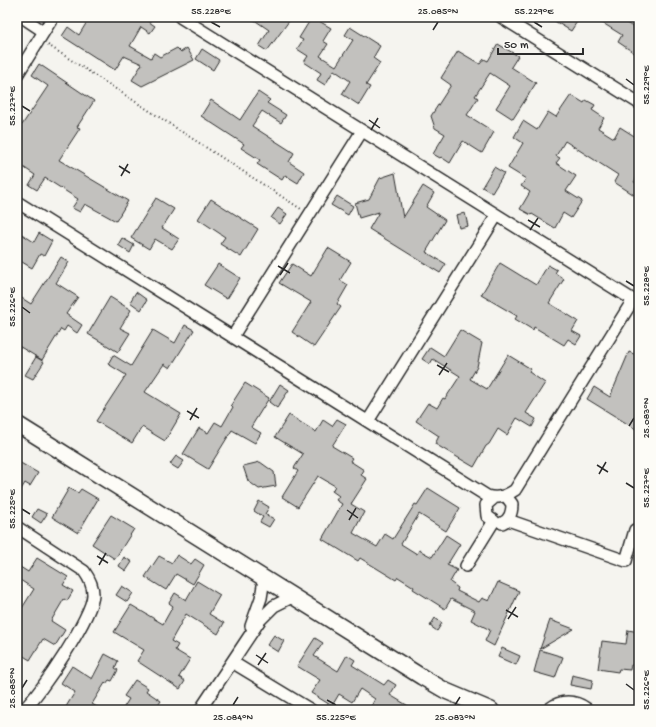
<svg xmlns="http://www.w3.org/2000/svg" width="656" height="727" viewBox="0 0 656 727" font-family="'Gochi Hand',sans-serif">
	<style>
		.building { fill: #c2c1be; stroke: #2b2b2b }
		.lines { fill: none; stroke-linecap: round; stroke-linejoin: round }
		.street-casing { stroke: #2b2b2b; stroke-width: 14 }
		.secondary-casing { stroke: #2b2b2b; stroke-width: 18 }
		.path { stroke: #2b2b2b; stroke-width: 2; stroke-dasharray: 1 3; stroke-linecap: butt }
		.street { stroke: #fdfcf7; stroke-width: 11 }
		.secondary { stroke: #fdfcf7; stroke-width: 15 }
		.ticks { fill: none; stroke: #2b2b2b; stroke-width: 1.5 }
		.neatline { fill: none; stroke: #2b2b2b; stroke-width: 1.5 }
		.ticks-label { font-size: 10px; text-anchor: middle; fill: #2b2b2b }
	</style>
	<rect width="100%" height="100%" fill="#f5f4ef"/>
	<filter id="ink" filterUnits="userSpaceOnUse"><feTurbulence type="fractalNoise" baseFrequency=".025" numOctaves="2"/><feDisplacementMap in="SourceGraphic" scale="8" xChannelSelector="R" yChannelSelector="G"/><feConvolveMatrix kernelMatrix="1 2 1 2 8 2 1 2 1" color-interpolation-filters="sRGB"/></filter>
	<g filter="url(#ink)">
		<!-- building -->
		<path class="building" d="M90,17H148L146,20L155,26L150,33L141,27L130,46L151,58L154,53L160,57L177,48L181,52L187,48L194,60L142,86L132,80L142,64L124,56L115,70L62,36L68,27L79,35Z
			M250,17H292L267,51L259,46L269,30Z
			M312,17L331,28L323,41L328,44L320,56L336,66L353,40L345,35L350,27L380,46L373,58L380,63L366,85L370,87L359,105L342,94L350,81L334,70L325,85L317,80L321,73L304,62L308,56L297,49L303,40L299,38Z
			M548,17H580L571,31Z
			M593,17H617L639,31V56L618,42L622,35Z
			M498,44L518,56L511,67L536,83L513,119L496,108L510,86L490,73L475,96L478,98L467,115L494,132L482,153L463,141L450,163L441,157L440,158L433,154L445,134L435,128L431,116L451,85L441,78L458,51L480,64L484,59L488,61Z
			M202,49L219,60L213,70L196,59Z
			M39,64L94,101L77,127L80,128L59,160L128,201L116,221L85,204L80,212L72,208L78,199L45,178L37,190L29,185L35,175L17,163L22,153L17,149V121L22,125L48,86L32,75Z
			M258,92L270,100L267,103L286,115L281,123L262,111L252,126L294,153L289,162L304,172L298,183L285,175L282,180L257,164L260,160L241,148L244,144L201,116L211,100L240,120Z
			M571,95L584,103L586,100L595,105L592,110L604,118L598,128L614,138L620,127L639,139V174L634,182L639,185V198L614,182L618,175L565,141L556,156L560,158L556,163L576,176L566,191L582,201L571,218L563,213L555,228L532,214L531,215L520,209L530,192L521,186L526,179L508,168L523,143L514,137L523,121L537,130L548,112L556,117Z
			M494,167L504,173L492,193L482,187Z
			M395,173L403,218L423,186L434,193L426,207L445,220L426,252L446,264L440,273L369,229L379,212L359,218L355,203L369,199L380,178Z
			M337,196L353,206L348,215L331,205Z
			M156,198L174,209L162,228L179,239L172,249L155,239L149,249L131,238Z
			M211,199L258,229L241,257L220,244L225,237L198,219Z
			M278,208L287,214L280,224L271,218Z
			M465,213L468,226L459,228L456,215Z
			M17,231L34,242L39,233L52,241L44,256L40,254L32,268L17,259Z
			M122,238L134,245L130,253L118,245Z
			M328,248L351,262L340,280L348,285L337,304L341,307L314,347L292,332L311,302L279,283L292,264L311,276Z
			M61,257L69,262L56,283L78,297L66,314L82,325L77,333L67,326L64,331L61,329L42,360L17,345V295L31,304Z
			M500,263L536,285L548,265L557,270L555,273L564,279L549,303L578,321L572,331L581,336L576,344L568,339L564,345L534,327L533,330L515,319L517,316L481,295Z
			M218,264L240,278L227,299L204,285Z
			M136,292L147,300L141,310L130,302Z
			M110,297L131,310L120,328L130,333L118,352L88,334Z
			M185,325L194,330L170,368L164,364L145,392L181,414L165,441L142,427L132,443L96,421L126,375L108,364L113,355L131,366L153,330L175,343Z
			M460,330L482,343L477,367L470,379L487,389L508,355L531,369L529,372L545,383L526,413L536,419L532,427L517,418L507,435L498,429L489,444L486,446L474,467L435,444L439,436L416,421L428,403L437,408L443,398L445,399L460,376L433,359L430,364L422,359L430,347L444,356Z
			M629,352L639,356V431L587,399L594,387L610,397Z
			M36,357L44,362L33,379L25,375Z
			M245,383L269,398L251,427L261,433L255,443L232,430L208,469L183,454L199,428L208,433L215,422L222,426L233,407L231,405Z
			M280,384L289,390L277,408L269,402Z
			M289,415L316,432L323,420L332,426L337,419L346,424L332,446L352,458L350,461L364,470L361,475L367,479L351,504L364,512L353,533L377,547L385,534L393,539L415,504L417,505L428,488L460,508L446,531L419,514L401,544L417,554L419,550L432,557L446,535L460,544L447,565L457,570L450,582L458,588L457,591L479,602L482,598L489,601L498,582L519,591L494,646L485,641L490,630L471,620L475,611L451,599L445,609L413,589L414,587L398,577L396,580L360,558L358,561L322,539L342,504L336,500L339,496L332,491L335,486L318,476L298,507L282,497L298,471L294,468L303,454L275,437Z
			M176,456L184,461L178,469L170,464Z
			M17,461L38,473L30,486L25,483L17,496Z
			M260,462L274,472L276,486L259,489L248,481L243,466Z
			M69,488L78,493L81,489L98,499L78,533L52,517Z
			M259,501L269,507L265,514L274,519L269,527L260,522L263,517L254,511Z
			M37,509L47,514L41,523L32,517Z
			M111,515L134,529L115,559L92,544Z
			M177,555L191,564L195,559L204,565L193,584L176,574L166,590L145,577L159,556L172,563Z
			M124,557L132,562L126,571L119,566Z
			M37,558L68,577L63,585L73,591L67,601L64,599L51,621L65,630L55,646L43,639L30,660L17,652V616L34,589L17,578V565L28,572Z
			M197,581L220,595L209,614L224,623L218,634L186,614L171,641L178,645L175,650L190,659L179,677L185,681L180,689L137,661L144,650L114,632L131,605L163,624L173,606L169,603L175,593L186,600Z
			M122,586L133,593L127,602L116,595Z
			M435,618L442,623L437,631L430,626Z
			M550,620L574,629L540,649Z
			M628,630L639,632V666L631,665L630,670L619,669L618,672L598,669L602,641L626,644Z
			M274,635L284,641L278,652L267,645Z
			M315,638L323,643L314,656L338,671L347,655L355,660L352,665L384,685L388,680L396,685L390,695L415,710H369L375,699L360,689L352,702L339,694L332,706L311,693L320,680L297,666Z
			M502,648L520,656L516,665L498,657Z
			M540,650L563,657L555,678L534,672Z
			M105,654L118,661L115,668L118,670L112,681L109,680L106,684L105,683L92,704L102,710H64L75,692L61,683L72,666L92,679Z
			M572,675L593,680L591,689L570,685Z
			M135,680L148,688L146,691L161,701L155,710H122L129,699L124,696Z"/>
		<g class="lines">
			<!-- street casing -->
			<g class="street-casing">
				<path id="street" d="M22,17L43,31
					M180,17L638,303
					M501,17L639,103
					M17,75L53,17
					M17,202L487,496C498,499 506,496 515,490L633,300
					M233,336L362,131
					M368,421L497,215
					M508,520L626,561L635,530
					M502,523C510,520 512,513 512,504L506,496
					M17,527L84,571C89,578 93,585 93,594C94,614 40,695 23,710
					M466,566L494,521L487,516L486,505L494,498
					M251,626L261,598L264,579
					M232,662L311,710
					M200,710L260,620L274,606L292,597"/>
			</g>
			<!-- secondary casing -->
			<g class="secondary-casing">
				<path id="secondary" d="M17,424L422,677L446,691L491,710
					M551,710C561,702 574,702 585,710"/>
			</g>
			<!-- path -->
			<path class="path" d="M48,45L301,209"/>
			<!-- street -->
			<use href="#street" class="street"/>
			<!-- secondary -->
			<use href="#secondary" class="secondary"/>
		</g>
	</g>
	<!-- ticks -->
	<path class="ticks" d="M211,22L220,27M534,22L542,27M433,30L438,22M626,79L634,85M22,106L30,111M369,120L380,128M371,130L378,118M119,166L130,173M121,176L128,164M528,220L540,227M530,230L538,218M278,266L290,273M280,275L288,263M626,281L634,286M22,307L30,313M437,365L449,372M439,375L447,363M187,411L199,418M190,420L197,408M629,426L634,418M597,465L608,472M599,474L606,462M626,483L634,488M22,509L30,514M347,510L358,518M349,520L356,508M97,556L108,563M99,565L106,553M506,610L518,617M508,619L516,607M256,655L268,663M258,665L266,653M626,684L634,690M22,688L27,680M327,700L336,705M233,705L238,697M455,705L460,697"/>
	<!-- margin -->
	<rect width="656" height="727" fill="none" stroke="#fdfcf7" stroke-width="44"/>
	<!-- scale -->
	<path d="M498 48v6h85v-6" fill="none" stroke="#2b2b2b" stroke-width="2"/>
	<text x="504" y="48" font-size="12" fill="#2b2b2b" stroke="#fdfcf7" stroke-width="3" paint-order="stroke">50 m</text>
	<rect x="22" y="22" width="612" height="683" class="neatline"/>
	<g class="ticks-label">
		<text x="211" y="14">55.228°E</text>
		<text x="438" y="14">25.085°N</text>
		<text x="534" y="14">55.229°E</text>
		<text transform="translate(645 85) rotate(-90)" y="4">55.229°E</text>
		<text transform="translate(11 106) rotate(-90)" y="4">55.227°E</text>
		<text transform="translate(645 286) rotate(-90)" y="4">55.228°E</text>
		<text transform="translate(11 307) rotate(-90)" y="4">55.226°E</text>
		<text transform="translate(645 418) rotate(-90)" y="4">25.083°N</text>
		<text transform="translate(645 488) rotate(-90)" y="4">55.227°E</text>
		<text transform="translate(11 509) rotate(-90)" y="4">55.225°E</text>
		<text transform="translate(11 688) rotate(-90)" y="4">25.085°N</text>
		<text transform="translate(645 690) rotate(-90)" y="4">55.226°E</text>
		<text x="233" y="720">25.084°N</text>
		<text x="336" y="720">55.225°E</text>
		<text x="455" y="720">25.083°N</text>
	</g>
</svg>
